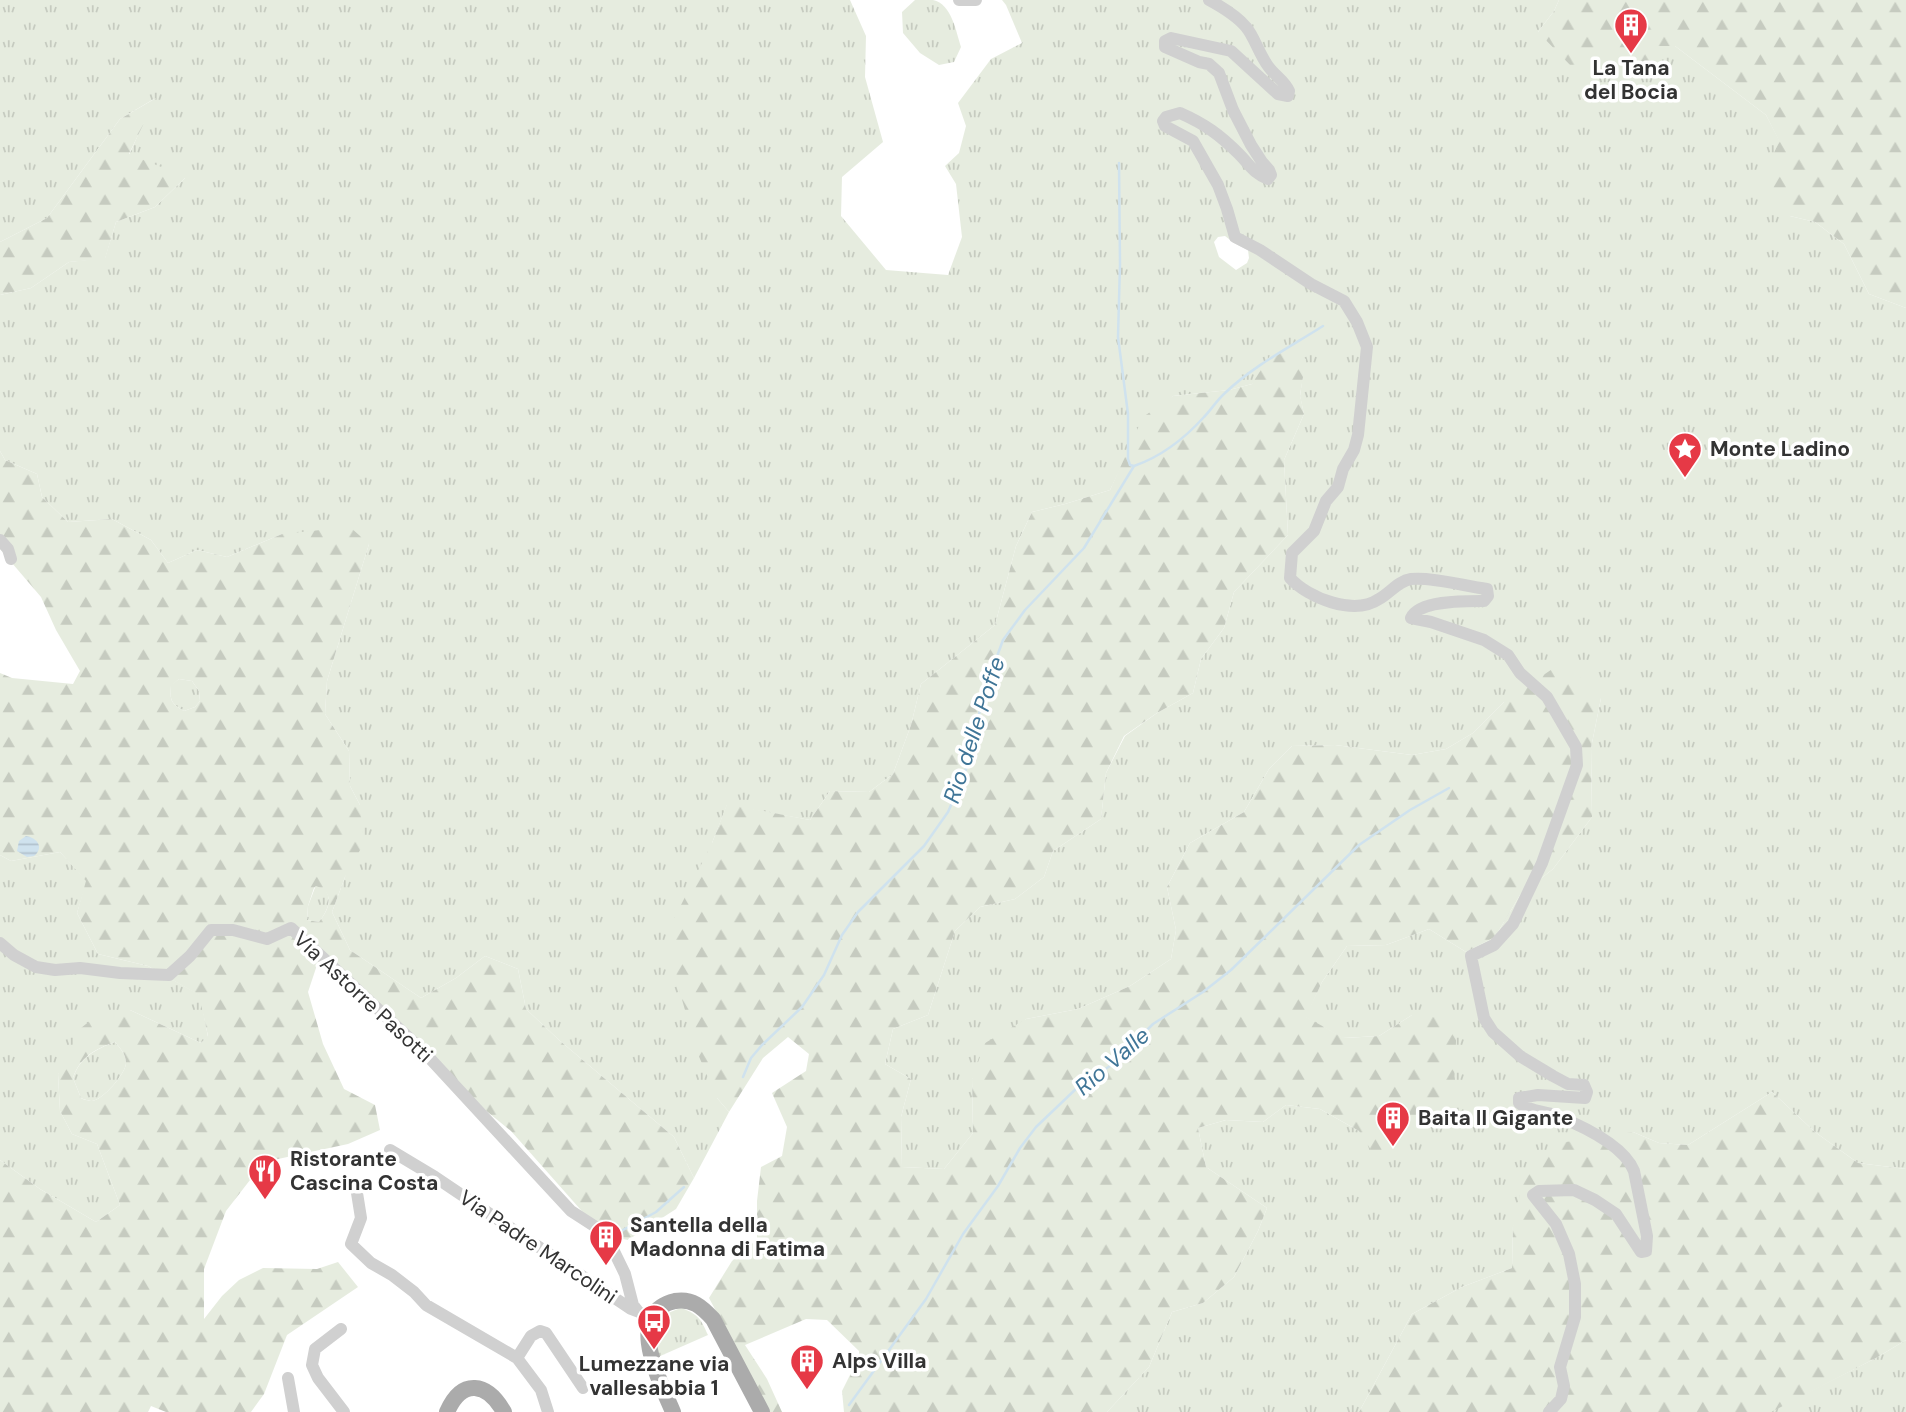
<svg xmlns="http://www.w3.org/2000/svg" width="1906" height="1412" viewBox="0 0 1906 1412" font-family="'DM Sans',sans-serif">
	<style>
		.grass { fill: url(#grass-tufts); fill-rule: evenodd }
		.forest { fill: url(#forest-firs); fill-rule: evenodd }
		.water { fill: url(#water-rules) }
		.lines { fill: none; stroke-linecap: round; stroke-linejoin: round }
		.stream { stroke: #cfe2ee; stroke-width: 2.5 }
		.minor { stroke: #d0d0d0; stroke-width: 12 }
		.major { stroke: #ababab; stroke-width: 16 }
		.labels { text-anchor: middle; stroke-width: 7; stroke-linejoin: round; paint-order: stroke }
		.poi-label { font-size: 21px; font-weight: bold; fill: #333; stroke: #fff; text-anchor: start }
		.street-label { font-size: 21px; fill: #333; stroke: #fff }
		.water-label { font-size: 23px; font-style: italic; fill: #3f7597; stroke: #fff }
	</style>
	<defs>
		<pattern id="grass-tufts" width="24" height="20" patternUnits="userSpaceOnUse" patternTransform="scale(1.75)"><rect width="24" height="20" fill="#e6ecdf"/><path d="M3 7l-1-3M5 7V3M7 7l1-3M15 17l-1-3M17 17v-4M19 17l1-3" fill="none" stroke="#c6cbc0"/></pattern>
		<pattern id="forest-firs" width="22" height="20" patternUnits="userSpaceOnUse" patternTransform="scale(1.75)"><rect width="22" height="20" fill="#e6ecdf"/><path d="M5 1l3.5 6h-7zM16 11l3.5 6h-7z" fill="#c6cbc0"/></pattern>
		<pattern id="water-rules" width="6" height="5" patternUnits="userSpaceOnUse" patternTransform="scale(1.75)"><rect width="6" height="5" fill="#cfe2ee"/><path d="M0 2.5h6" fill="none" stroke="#b2c2cd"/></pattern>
	</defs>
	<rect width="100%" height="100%" fill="#fff"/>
	<!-- grass -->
	<path class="grass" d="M0,0H850L866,36L865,77L883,142L842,177L841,216L886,270L948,275L962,237L956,184L945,166L959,153L966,126L958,103L991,59L1022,43L1006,5L1002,0H1559L1554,11L1538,32L1654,46H1675L1766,115L1779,140L1790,216L1815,222L1844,244L1869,294L1906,308V1169L1858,1163L1815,1132L1772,1092L1688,1145L1659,1143L1633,1132L1513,1226L1512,1268L1462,1287L1412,1314L1359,1412H1107L1149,1367L1172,1312L1203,1303L1234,1277L1258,1231L1267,1208L1206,1167L1198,1128L1226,1120L1263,1122L1286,1105L1320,1109L1359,1131L1412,1015L1379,1036L1343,1038L1305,1017L1322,982L1347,946L1386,945L1429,929L1466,952L1495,937L1520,895L1553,869L1592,817L1591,748L1601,698L1504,702L1473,733L1446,749L1412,755L1335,745L1292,746L1269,769L1244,812L1190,843L1167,887L1176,930L1171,959L1130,986L1078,1009L1026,1019L972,1079L973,1133L944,1169L902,1167L901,1117L911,1079L885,1064L893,1029L928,1015L955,931L980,907L1015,899L1044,877L1053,851L1101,819L1106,773L1125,736L1157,713L1193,693L1201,659L1224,628L1234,592L1288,535L1284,460L1304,414L1300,396L1305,359L1252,384L1229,390L1173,396L1127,455L1110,490L1065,504L1032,512L1016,546L995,625L921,684L911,725L893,774L869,792L830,791L810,820L727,805L712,843L717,1098L729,1112L694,1178L674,1137L559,1040L526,1009L518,969L485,956L456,978L421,998L350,950L332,912L345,877L360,805L350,786L349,751L325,714L327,681L369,544L282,534L227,557L197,550L168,563L151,540L112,519L68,522L42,497L37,474L5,460L0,451V295L31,288L69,262L105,258L116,222L155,207L185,178L129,155L154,99L120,119L47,218L0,242ZM1225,236L1234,243L1248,250L1249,258L1247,263L1236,270L1219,257L1214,242L1218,237Z
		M915,0C921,0 927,0 933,0C952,4 956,32 961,47L954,62L939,65L920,53L903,33L902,12Z
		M179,679L192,681L199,691L200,701L195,707L184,711C170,703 170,700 171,685Z
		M60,852L87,881L77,913L98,954L148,966L200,995L208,1037L201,1043L130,1010L58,1074L60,1111L72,1134L97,1144L120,1205L96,1222L40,1189L0,1160V855L11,861Z
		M316,885C336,892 329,909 319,922L307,920L308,906Z
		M115,1042C120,1048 126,1054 126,1063C126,1073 103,1100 92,1101C90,1101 83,1099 81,1098L73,1078C80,1057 96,1049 115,1042Z
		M681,1308C698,1314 701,1319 708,1335L658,1357C652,1331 652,1317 681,1308Z
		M1906,1340V1412H1769L1876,1358Z"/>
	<!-- forest -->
	<path class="forest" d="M1559,0H1906V308L1869,294L1844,244L1815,222L1790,216L1759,189L1779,141L1766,115L1675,46H1654L1658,64L1655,69L1641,77L1628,73L1605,52L1593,73L1572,67L1538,32L1554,11Z
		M156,98L129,154L186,177L155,207L116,222L105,259L69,262L31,288L0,295V242L47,218L120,119Z
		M1273,351L1306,359L1300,395L1304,414L1284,460L1288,535L1234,592L1224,628L1201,659L1193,693L1157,713L1124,736L1106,773L1101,819L1053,851L1044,877L1015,899L980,907L955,931L928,1015L893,1029L885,1064L911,1079L901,1117L902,1167L944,1169L973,1133L972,1079L985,1043L1026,1019L1078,1009L1130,986L1171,959L1176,930L1167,887L1190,843L1244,812L1269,769L1292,746L1335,745L1412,755L1446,749L1473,733L1504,702L1564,661L1601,698L1591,748L1592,817L1553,869L1520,895L1495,937L1466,952L1429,929L1386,945L1347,946L1322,982L1306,1017L1344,1038L1379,1036L1412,1015L1457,1019L1454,1087L1429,1123L1376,1158L1359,1131L1320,1109L1286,1105L1263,1122L1226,1120L1198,1128L1206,1167L1267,1208L1258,1231L1234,1277L1203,1303L1172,1312L1149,1367L1107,1412H844L842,1391L859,1357V1351L827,1320L806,1319L745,1345L767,1379L782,1412H770L709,1298L732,1261L757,1239V1201L761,1167L782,1156L787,1127L772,1093L806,1071L809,1054L788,1037L763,1058L729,1112L717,1098L697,1052L679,989L668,931L712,843L727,804L810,820L830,791L869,792L893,774L911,725L921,684L995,625L1016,546L1032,512L1065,504L1110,490L1143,417L1173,396L1229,390L1252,384Z
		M0,451L5,460L37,474L42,497L68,522L112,519L151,540L168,563L197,550L227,557L282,534L350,527L369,544L327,681L325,714L349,751L350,786L360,805L364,843L345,877L332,912L350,950L421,998L456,978L485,956L518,969L526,1009L559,1040L674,1137L694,1178L676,1209L628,1240L603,1235L511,1131L452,1083L381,1014L318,962L308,992L323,1044L344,1089L375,1105L380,1130L348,1144L264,1162L226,1211L204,1269V1319L222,1296L239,1280L263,1268L317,1269L338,1262L358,1287L287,1335L264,1394L251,1412H166L151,1406L148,1412H0V1160L40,1189L96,1222L120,1205L97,1144L72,1134L60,1111L58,1074L81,1028L101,1012L130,1010L201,1043L208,1036L199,995L148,966L98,954L77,913L86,881L60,852L11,861L0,855V673L12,678L73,684L80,671L56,630L41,597L0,549ZM179,679L192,681L199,691L200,701L195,707L184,711C170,703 170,700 171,686ZM316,886C336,893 329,909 319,922L307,920L308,906L314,888ZM115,1042C120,1048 126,1054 126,1063C126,1073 103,1100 92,1101C90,1101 82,1099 81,1098L73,1078C80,1057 95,1049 115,1042Z
		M1772,1092L1815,1132L1858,1163L1906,1169V1340L1876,1358L1771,1412H1359L1412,1314L1462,1287L1512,1268L1513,1226L1528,1159L1566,1142L1633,1132L1659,1143L1688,1145Z"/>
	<!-- water -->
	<path class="water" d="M26,836C38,838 44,848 34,856L27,857L17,851L19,841Z"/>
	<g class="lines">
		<!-- stream -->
		<path class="stream" d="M1119,163L1120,264L1118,337L1128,414V459L1130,465L1134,466
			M743,1077L751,1058L762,1045L802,1007L824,975L842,935L858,912L924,846L948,812L965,773L985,689L1003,640L1025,610L1084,548L1134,466C1160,457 1185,438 1204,417C1211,410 1217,400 1225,393C1253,366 1290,347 1323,326
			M614,1238L623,1230L656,1212L684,1187
			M849,1405L926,1299L963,1234L998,1186L1020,1148L1036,1127L1078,1087L1113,1064L1153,1024L1203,992L1231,970L1359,845L1410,810L1449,788"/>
		<!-- minor -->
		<path class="minor" d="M959,0H976
			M1209,0C1222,7 1236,15 1246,27C1254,36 1259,54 1268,66C1274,75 1285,81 1289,91L1288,96L1278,94L1231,51L1171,38L1165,41V47L1199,62L1209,64L1219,73L1233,110L1251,145L1262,162L1269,170L1271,175L1268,179C1253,173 1250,165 1239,154C1220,135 1205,124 1180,113L1166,117L1163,121L1165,126L1193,141L1218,185L1227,209L1235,237L1260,250L1311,284L1344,301L1357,322L1367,347L1358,435L1354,450L1343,469L1338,487L1326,501L1314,531L1292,553L1290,578C1308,598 1354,616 1379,599C1390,593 1398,581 1411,579C1433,577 1464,586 1487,589L1488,596L1484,601C1466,601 1419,600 1411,618L1431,622L1484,640L1508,655L1520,673L1547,697L1576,747L1577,765L1542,863L1513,924L1494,945L1471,956L1484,1018L1493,1032L1520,1056L1553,1076L1568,1084L1584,1085L1587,1092L1585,1098L1538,1095L1519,1098V1103C1528,1111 1543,1111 1555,1115C1580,1125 1624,1145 1634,1171L1647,1236L1646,1251L1641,1252L1616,1214L1595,1200L1574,1190L1539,1191L1533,1195L1556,1224L1569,1254L1575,1284V1317L1560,1367L1564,1386L1561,1399L1549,1412
			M0,540L8,549L11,559
			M0,943L14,955L36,967L55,970L80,968L120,973L169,975L190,956L211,930H233L267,939L291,928L423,1051L571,1211L605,1233L625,1274L633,1305L637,1310
			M390,1150L435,1177L631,1309L639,1312
			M357,1193L361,1218L351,1244L371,1263L392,1275L414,1292L426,1305L517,1358L541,1390L548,1412
			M341,1329L315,1349L312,1365L318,1378L344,1412
			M517,1358L531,1336L540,1331L546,1333L583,1388
			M288,1378L294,1412"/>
		<!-- major -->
		<path class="major" d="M447,1412C462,1378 487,1382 504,1412
			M673,1412C661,1383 623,1313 675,1301C692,1298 702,1307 713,1319L762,1412"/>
	</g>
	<!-- icons -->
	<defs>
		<g id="building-pin" transform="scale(1.75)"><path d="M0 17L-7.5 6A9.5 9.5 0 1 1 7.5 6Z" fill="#e63946" stroke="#fff"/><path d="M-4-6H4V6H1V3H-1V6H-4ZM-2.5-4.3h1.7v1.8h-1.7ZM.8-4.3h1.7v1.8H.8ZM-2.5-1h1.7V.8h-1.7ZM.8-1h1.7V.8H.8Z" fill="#fff"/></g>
		<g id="sight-pin" transform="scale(1.75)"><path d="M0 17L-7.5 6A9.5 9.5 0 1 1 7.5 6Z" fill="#e63946" stroke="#fff"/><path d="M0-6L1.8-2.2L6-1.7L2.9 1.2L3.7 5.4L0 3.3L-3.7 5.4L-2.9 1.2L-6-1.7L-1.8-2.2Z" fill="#fff"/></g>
		<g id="restaurant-pin" transform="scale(1.75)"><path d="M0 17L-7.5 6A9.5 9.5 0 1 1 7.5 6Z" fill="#e63946" stroke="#fff"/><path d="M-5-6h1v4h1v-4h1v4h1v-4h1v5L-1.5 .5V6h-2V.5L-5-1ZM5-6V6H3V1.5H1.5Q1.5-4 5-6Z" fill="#fff"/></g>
		<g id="bus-pin" transform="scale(1.75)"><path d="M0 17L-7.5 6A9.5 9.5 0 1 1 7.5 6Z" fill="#e63946" stroke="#fff"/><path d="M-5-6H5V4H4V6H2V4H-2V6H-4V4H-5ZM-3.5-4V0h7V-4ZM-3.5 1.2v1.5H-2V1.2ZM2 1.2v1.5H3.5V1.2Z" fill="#fff"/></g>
	</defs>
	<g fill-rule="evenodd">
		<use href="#building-pin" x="1631" y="25"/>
		<use href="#sight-pin" x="1685" y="449"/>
		<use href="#building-pin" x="1393" y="1118"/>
		<use href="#restaurant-pin" x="265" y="1171"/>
		<use href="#building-pin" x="606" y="1237"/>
		<use href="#bus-pin" x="654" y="1321"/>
		<use href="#building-pin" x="807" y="1361"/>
	</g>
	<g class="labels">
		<!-- poi labels -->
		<g class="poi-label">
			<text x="1631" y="75" text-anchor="middle">La Tana<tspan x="1631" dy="24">del Bocia</tspan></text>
			<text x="1710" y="456">Monte Ladino</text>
			<text x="1418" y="1125">Baita Il Gigante</text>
			<text x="290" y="1166">Ristorante<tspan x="290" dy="24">Cascina Costa</tspan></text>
			<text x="630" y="1232">Santella della<tspan x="630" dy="24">Madonna di Fatima</tspan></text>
			<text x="832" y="1368">Alps Villa</text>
			<text x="654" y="1371" text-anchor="middle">Lumezzane via<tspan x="654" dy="24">vallesabbia 1</tspan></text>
		</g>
		<!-- street labels -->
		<g class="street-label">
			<text transform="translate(363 997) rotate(43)" y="7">Via Astorre Pasotti</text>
			<text transform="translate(538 1247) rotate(34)" y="7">Via Padre Marcolini</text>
		</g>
		<!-- water labels -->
		<g class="water-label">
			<text transform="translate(974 730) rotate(-72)" y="8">Rio delle Poffe</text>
			<text transform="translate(1112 1061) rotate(-41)" y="8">Rio Valle</text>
		</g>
	</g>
</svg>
